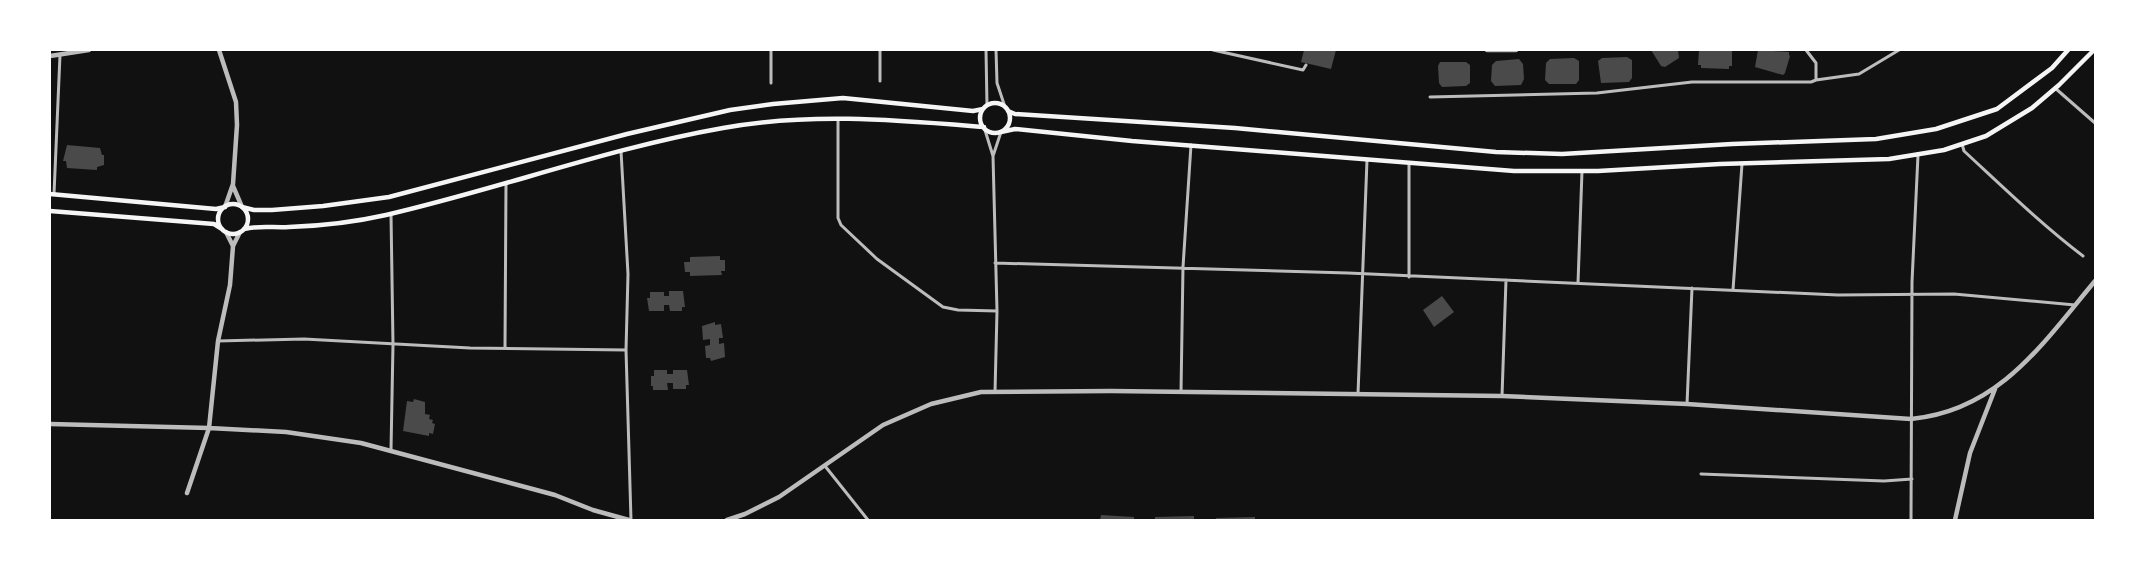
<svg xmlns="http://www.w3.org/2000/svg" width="2145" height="570" viewBox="0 0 2145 570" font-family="Ubuntu,sans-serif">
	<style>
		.building { fill: #4a4a4a }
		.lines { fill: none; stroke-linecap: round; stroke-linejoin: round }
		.minor { stroke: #bcbcbc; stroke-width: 3 }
		.tertiary { stroke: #bcbcbc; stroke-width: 4.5 }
		.secondary { stroke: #f5f5f5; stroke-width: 4.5 }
	</style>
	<rect width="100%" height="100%" fill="#111"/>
	<!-- building -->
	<path class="building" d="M1304,50H1336L1331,69L1301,62Z
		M1651,50H1678L1679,58L1665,67L1661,66Z
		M1699,50H1732V66H1729V69L1701,68V65H1698Z
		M1758,50L1789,52V55L1790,56L1785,73L1783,75L1755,67Z
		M1627,57L1632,60V78L1629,82L1601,83L1598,61L1602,58Z
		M1574,58L1579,61V80L1576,84H1549L1545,80L1546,63L1550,59Z
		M1519,59L1523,64L1524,79L1521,85L1495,86L1491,81L1492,65L1496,61Z
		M1440,62H1466L1470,65V83L1466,86L1442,87L1439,83L1438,66Z
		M67,145L100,148L102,155H104V165L97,167V170L67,168L66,161H63Z
		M720,256V260H725V271H721L722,275L690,276V272H685L684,262H690V257Z
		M669,291H683L685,307H682V311H670L669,305H664V311H649L647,298H650V292H664V296H669Z
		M1442,296L1454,312L1434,327L1423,310Z
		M715,322V325L721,324L723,338H719V344L724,343L725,357L711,361L710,358H706L705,346L710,345V339L703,340L702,326Z
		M654,370H667V374H673V370H687L689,385H686V389H673V383H667L668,390H653V386H651V376H654Z
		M414,399L425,402V414L430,415L429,419L433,420L432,423L435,424L433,434L429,433V436L403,431L407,401L413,402Z
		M1101,515L1134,517V520H1100Z
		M1194,516V520H1155V517Z
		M1255,517V520H1216V518Z"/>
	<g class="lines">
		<!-- minor -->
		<path class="minor" d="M880,50V81
			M986,50L987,106
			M996,50L997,83L1005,107
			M1213,50L1303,70L1306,65
			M1816,80L1859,74L1899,50
			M771,83V50
			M2055,88L2095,123
			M1430,97L1597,93L1692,82H1811L1816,80V63L1806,50
			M838,119V218L841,225L877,259L943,307L958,310L997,311
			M984,127L993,156L1001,132
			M1962,144L1964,151C2003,187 2041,224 2083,256
			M621,151L628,274L626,350L631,520
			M993,156L997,311L995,392
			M1409,163V277
			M54,194L60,55
			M391,214L393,344L391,450
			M995,263L1348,273L1838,295L1954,294L2075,305
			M1578,283L1582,171
			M1733,290L1742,164
			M218,341L304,339L470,348L626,350
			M505,348L506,183
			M1181,392L1183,267L1191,145
			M1358,394L1367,160
			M1502,396L1506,280
			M1687,404L1692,288
			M825,466L868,520
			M1701,474L1884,481L1912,479
			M1911,520L1912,282L1918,155"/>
		<!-- tertiary -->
		<path class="tertiary" d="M219,50L236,102L237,125L233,184L225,207
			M1487,50H1516
			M50,56L89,50
			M233,186L242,207
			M226,232L233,246L240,232
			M50,424L209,428L286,432L361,443L555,495L593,510L629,520
			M187,493L209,428L218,341L230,285L233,246
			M727,520L745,514L779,497L883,425L931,404L981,392L1111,391L1502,396L1687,404L1911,419C1999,411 2043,343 2095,281
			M1955,520L1970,453L1995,389"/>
		<!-- secondary -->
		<path class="secondary" d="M980 118a15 15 0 1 1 30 0a15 15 0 1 1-30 0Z
			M1008,111L1015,114L1235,128L1496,152L1562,154L1732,144L1876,139L1936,129L1997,109L2052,68L2068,50
			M1001,132L1015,129L1132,141L1514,171H1598L1720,164L1889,159L1944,150L1986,136L2032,108L2059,85L2094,50
			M50,194L216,209L225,207
			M218 219a15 15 0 1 1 30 0a15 15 0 1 1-30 0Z
			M242,207L254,210H272L323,206L389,197L627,134L730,110L773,104L843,98L973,111L983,109
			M50,211L214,224L222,229
			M244,229C259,225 274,228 289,227C321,226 355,222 386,215C499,189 609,148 723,128C810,112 897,120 984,127"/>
	</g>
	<!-- border -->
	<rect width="2145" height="570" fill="none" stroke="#ffffff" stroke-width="102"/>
</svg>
